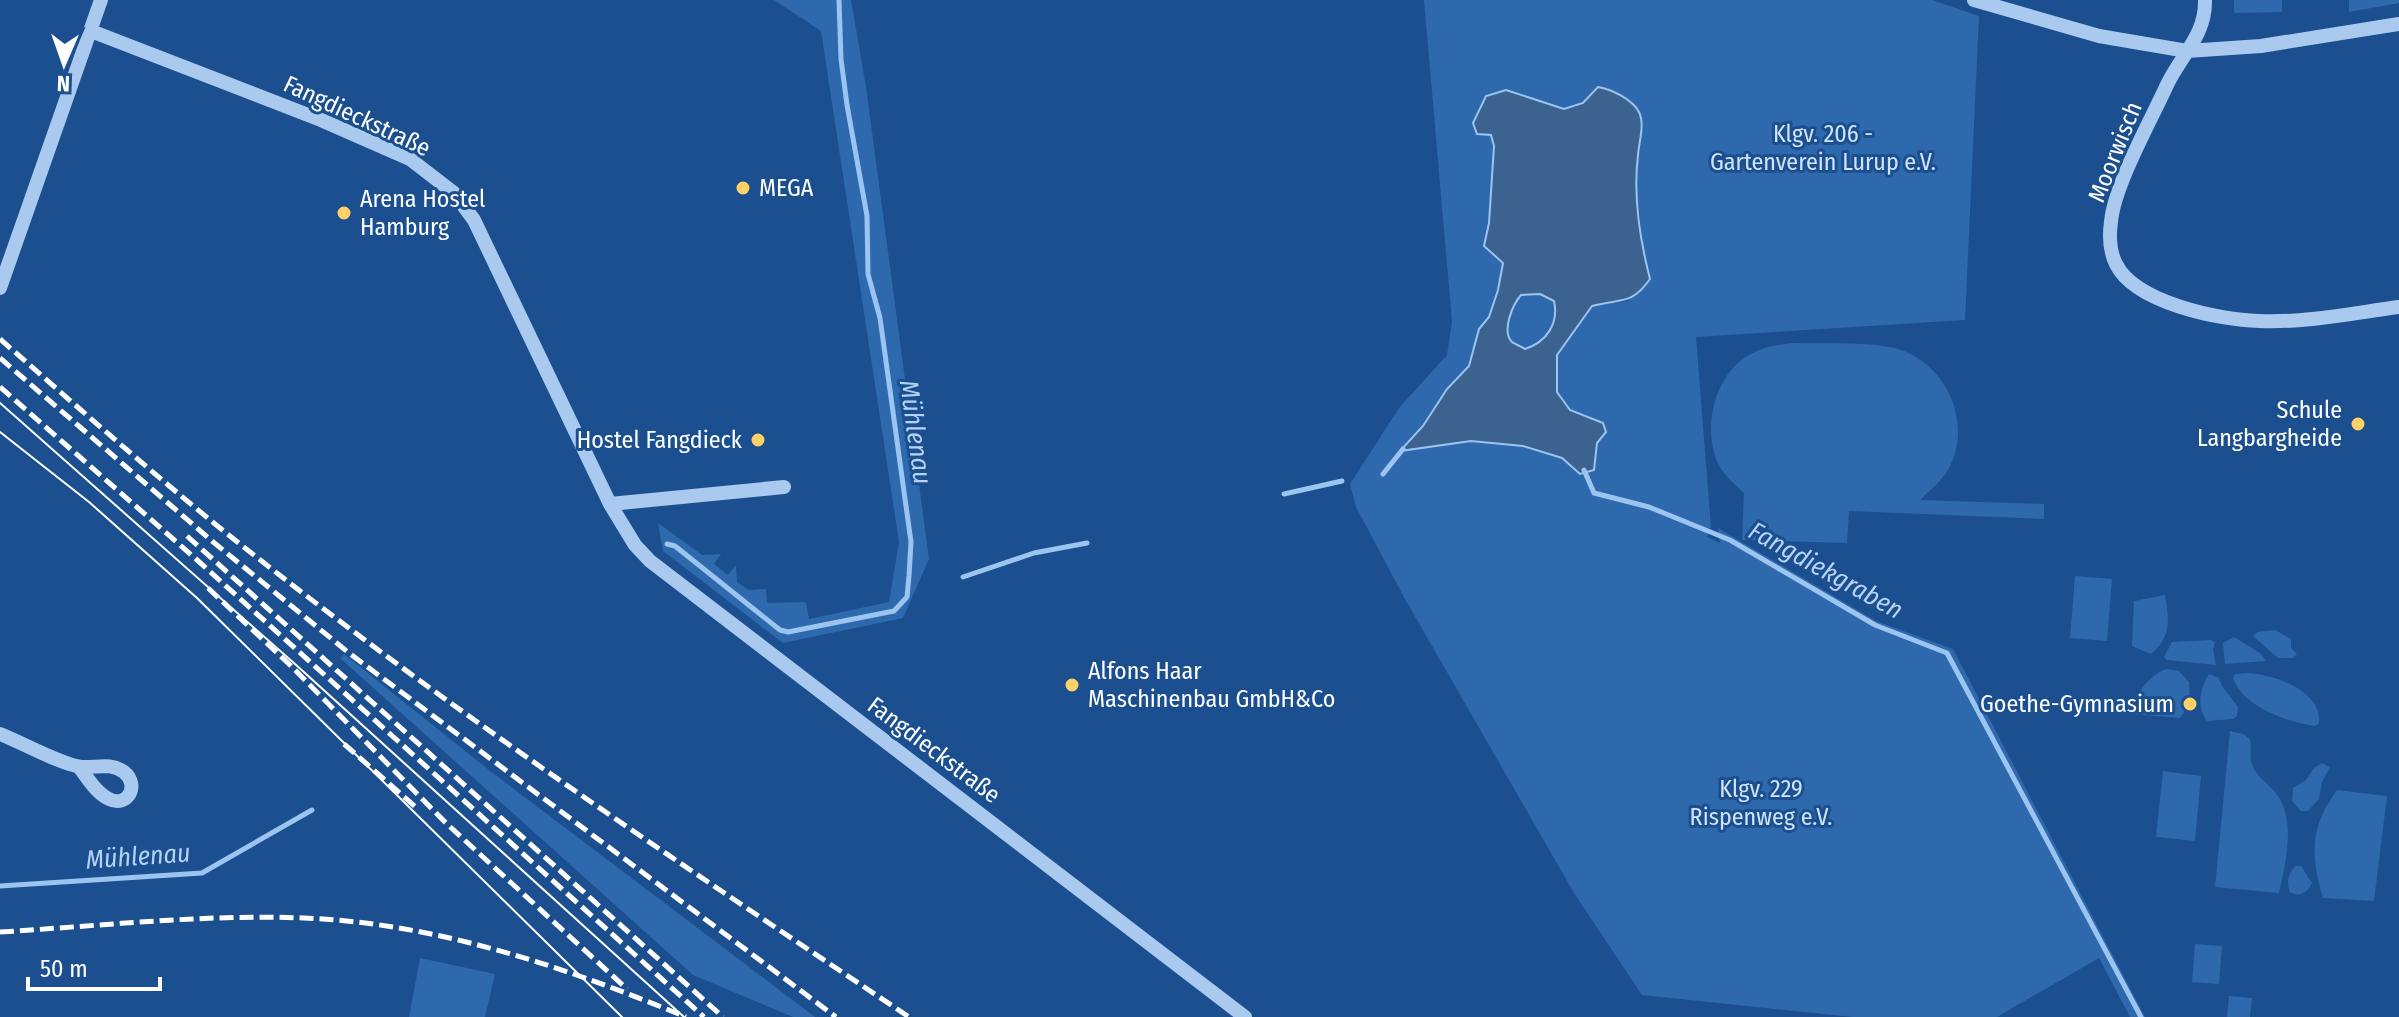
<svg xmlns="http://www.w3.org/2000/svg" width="2399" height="1017" viewBox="0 0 2399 1017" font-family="'Fira Sans Condensed',sans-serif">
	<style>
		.green { fill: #2e69ad; fill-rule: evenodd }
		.water { fill: #3c6290; stroke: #9cc4f0; stroke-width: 2; fill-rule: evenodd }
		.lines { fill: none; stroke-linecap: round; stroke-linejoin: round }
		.stream { stroke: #9cc4f0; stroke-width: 5 }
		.minor { stroke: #a9c9ee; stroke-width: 14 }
		.tram { stroke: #fff; stroke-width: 2 }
		.rail { stroke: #fff; stroke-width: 5; stroke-dasharray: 14 6; stroke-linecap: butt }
		.poi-dot { fill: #ffd166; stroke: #1b4f8f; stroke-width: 3 }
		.labels { text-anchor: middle; stroke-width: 6; stroke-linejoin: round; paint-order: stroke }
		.street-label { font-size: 24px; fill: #fff; stroke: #1b4f8f }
		.park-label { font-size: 24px; fill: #cfe3fa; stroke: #1b4f8f }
		.poi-label { font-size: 24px; fill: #fff; stroke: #1b4f8f; text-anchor: start }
		.water-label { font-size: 26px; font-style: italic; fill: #b5d3f5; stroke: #1b4f8f }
	</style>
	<rect width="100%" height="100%" fill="#1b4f8f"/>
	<!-- green -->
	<path class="green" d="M774,0H851L866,87L929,559L903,618L783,643L663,551L658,523L702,555L721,554L714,564L728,575L736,565L737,582L749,590L766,589L767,603L806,602L809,619L889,602L899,542L821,31Z
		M1424,0H1932L1979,16L1965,320L1696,337L1711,527L1707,537L1720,543L1718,528L1876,621L1953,649L2145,1017H2130L2099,958L1997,1017H1853L1642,995L1574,893L1405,599L1356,507L1350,484L1399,408L1447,355L1452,322ZM1598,87L1642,121L1635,176L1644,254L1650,279L1628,301L1592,306L1557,355V392L1597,442L1593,470L1580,474L1562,458L1523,446L1471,441L1401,450L1423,426L1447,389L1469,366L1479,329L1489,317L1498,290L1503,263L1484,246L1489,223L1494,146L1491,135L1473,123L1479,113L1564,109L1583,103Z
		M2234,0H2282V12L2234,13Z
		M2349,0H2399V3L2349,12Z
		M1540,294L1554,301C1558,323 1547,342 1525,349C1521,347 1517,346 1513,343C1501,332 1513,305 1521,295Z
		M1793,343C1823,344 1871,341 1898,349C1947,364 1973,423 1949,468C1942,481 1930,490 1920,500L2044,504V519L1849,511L1847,543L1742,540L1744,493C1734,484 1721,473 1716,459C1703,423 1716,372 1751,354C1765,346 1778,345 1793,343Z
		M2075,576L2112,579L2107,641L2070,638Z
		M2165,595C2169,619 2172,637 2151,654L2132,646L2134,601Z
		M2275,630L2291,639V648L2297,654L2293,658H2278L2253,636L2257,632Z
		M2234,637L2260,653L2266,661L2225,664L2223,643Z
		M2211,640L2215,642L2213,650L2216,665L2167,660L2164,657L2172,642Z
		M344,654L489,770L815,1017H793L693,975L340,658Z
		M2167,669L2179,671L2189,682L2190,705L2180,718L2131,714C2133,697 2150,673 2167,669Z
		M2249,673C2274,675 2322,690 2319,723L2315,726C2287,722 2243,707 2233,678L2235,674Z
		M2209,674L2219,678L2222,686L2238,707L2237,716L2233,719L2207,721C2196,706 2200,689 2209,674Z
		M2230,731L2243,734L2250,739C2252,747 2249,755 2252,764C2257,779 2273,786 2280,799C2295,826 2285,865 2279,893L2215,887Z
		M2322,763L2330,767L2322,782L2319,799L2308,811H2301L2292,801L2293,788L2306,780L2314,768Z
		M2163,771L2201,776L2195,841L2156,837Z
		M2337,790L2387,796L2374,901L2323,898C2310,854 2310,827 2337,790Z
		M2296,866H2301L2312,883C2308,892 2299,898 2290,892C2286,882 2288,873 2296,866Z
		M2195,944L2222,946L2219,984L2192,982Z
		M420,958L495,974L485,1017H409Z
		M2229,996L2252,998L2250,1017H2227Z"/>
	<!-- water -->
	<path class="water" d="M1598,87C1611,89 1632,99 1639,112C1645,124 1639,142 1638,155C1633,195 1640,240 1650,279C1631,306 1621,298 1592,306L1557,355V392L1570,410L1603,423L1606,432L1597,443L1594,470L1580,474L1562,458L1523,446L1471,441L1400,451L1423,426L1447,389L1469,366L1479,329L1489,317L1498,290L1503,263L1484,246L1489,223L1494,146L1491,135L1477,134L1473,123L1486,96L1506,90L1564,109L1583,103ZM1540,294L1554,301C1559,323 1547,342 1525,349C1524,348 1513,343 1512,342C1501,331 1513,304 1521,295Z"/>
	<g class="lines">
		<!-- stream -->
		<path class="stream" d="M1584,470L1594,493L1649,507L1730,540L1875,625L1947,653L2141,1017
			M1383,474L1403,449
			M1284,494L1342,481
			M667,544L675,546L780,630L788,632L894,611L907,597L909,576L911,542L880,318L868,274L867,216L847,105L841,59L839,0
			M963,577L1034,553L1087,543
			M0,886L202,873L312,810"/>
		<!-- minor -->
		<path class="minor" d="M1974,0L2099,36L2187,51L2261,46L2399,24
			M2205,0C2206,36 2180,56 2166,87C2150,122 2114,186 2111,222C2109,236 2110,252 2116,264C2135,303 2220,320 2259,321C2306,323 2353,313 2399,307
			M91,31L321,120L410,159L454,193L474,220L610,504L635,545L650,561L1245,1017
			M0,288L101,0
			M610,504L784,487
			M0,734C21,742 62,765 82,767C97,768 110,762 124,772C140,785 128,808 109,799C96,793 87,777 79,767"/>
		<!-- tram -->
		<path class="tram" d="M0,403L295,664L684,1017
			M0,432L89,502L197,598L622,1017"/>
		<!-- rail -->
		<path class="rail" d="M0,339C73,403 145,467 220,528C439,704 675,860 909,1017
			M0,358L212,541L349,653L836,1017
			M0,387L196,559L704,1017
			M187,536L723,1017
			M208,588L289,664L447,824L627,989
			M344,744L418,809
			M0,932C101,926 203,914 304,918C436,923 565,967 686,1017"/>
	</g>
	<!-- markers -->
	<g class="poi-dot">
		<circle cx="743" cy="188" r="8"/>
		<circle cx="344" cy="213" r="8"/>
		<circle cx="2358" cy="424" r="8"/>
		<circle cx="758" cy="440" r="8"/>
		<circle cx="1072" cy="685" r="8"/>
		<circle cx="2190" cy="704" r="8"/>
	</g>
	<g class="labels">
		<!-- street labels -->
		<g class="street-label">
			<text transform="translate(357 116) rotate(25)" y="8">Fangdieckstraße</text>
			<text transform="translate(2115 152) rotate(-68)" y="8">Moorwisch</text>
			<text transform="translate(934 750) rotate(37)" y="8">Fangdieckstraße</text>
		</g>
		<!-- park labels -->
		<g class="park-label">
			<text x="1823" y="142">Klgv. 206 -<tspan x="1823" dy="28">Gartenverein Lurup e.V.</tspan></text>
			<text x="1761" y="797">Klgv. 229<tspan x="1761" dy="28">Rispenweg e.V.</tspan></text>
		</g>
		<!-- poi labels -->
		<g class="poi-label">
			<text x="759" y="196">MEGA</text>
			<text x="360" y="207">Arena Hostel<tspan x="360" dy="28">Hamburg</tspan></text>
			<text x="2342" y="418" text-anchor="end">Schule<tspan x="2342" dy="28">Langbargheide</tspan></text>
			<text x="742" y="448" text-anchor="end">Hostel Fangdieck</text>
			<text x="1088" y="679">Alfons Haar<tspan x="1088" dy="28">Maschinenbau GmbH&amp;Co</tspan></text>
			<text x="2174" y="712" text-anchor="end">Goethe-Gymnasium</text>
		</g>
		<!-- water labels -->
		<g class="water-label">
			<text transform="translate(916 432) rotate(82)" y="9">Mühlenau</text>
			<text transform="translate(1826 570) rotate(29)" y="9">Fangdiekgraben</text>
			<text transform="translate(138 856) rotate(-4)" y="9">Mühlenau</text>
		</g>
	</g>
	<!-- north arrow -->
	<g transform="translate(64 64) rotate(182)" stroke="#1b4f8f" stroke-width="6" paint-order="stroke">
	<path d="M0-6L14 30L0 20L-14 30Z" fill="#ffffff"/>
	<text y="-12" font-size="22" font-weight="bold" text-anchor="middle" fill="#ffffff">N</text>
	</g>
	<!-- scale -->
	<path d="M28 977v12h132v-12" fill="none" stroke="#ffffff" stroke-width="4"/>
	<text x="40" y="977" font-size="24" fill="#ffffff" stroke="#1b4f8f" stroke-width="6" paint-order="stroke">50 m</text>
</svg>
